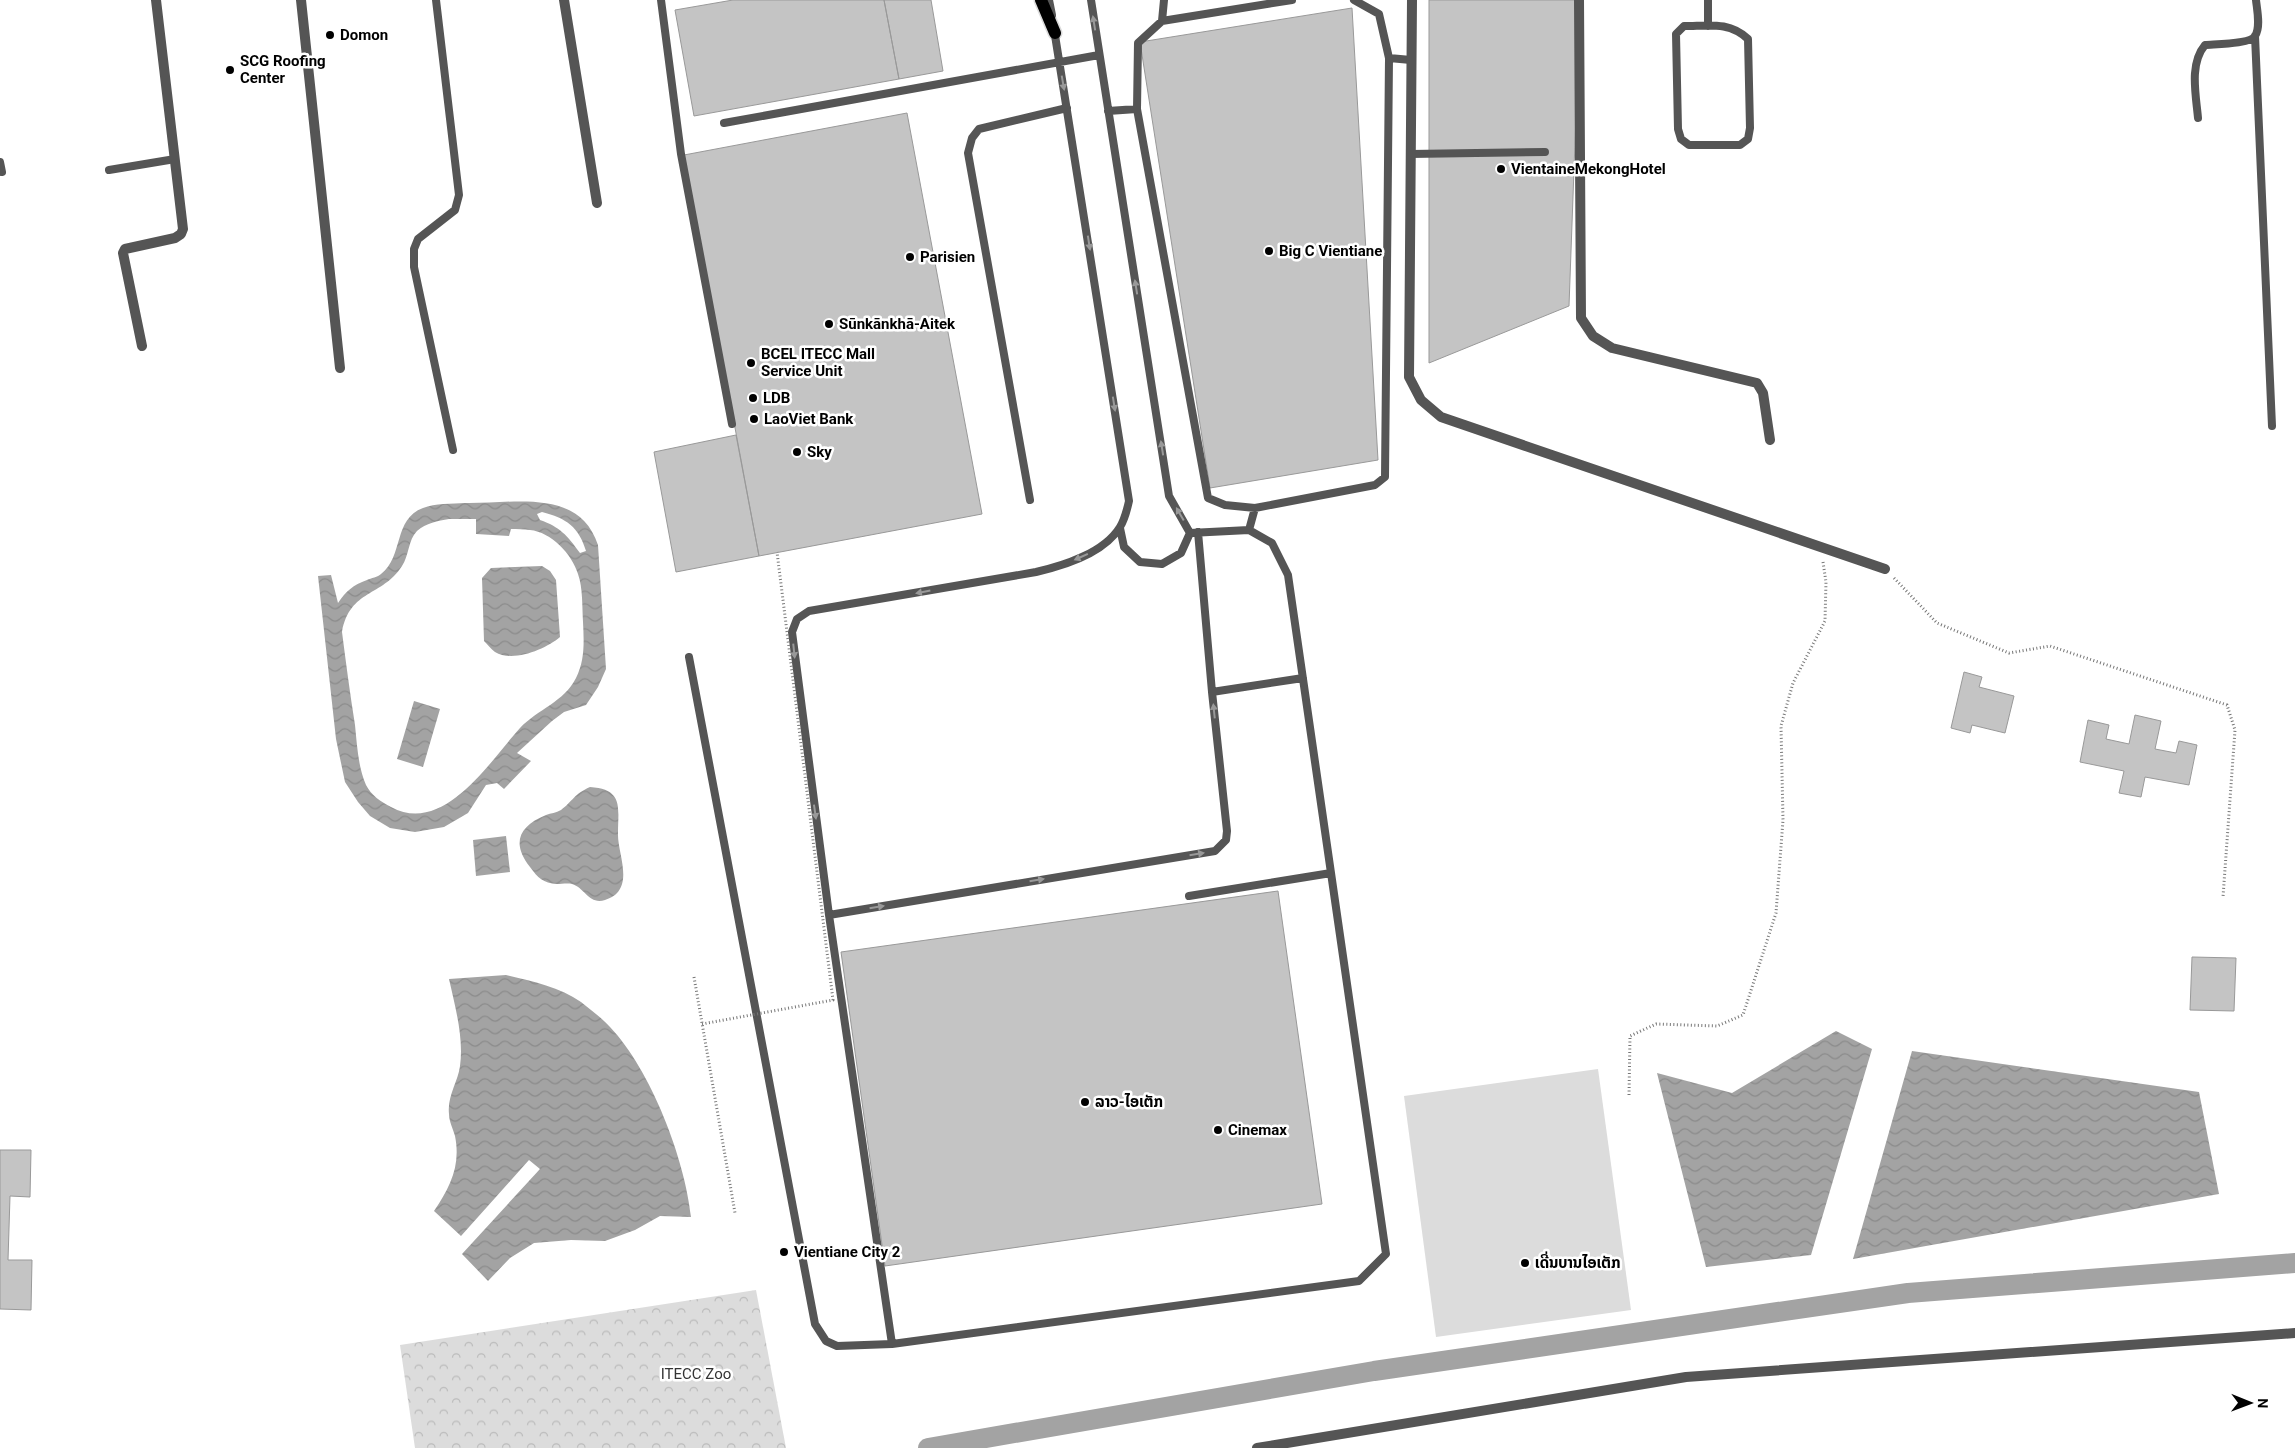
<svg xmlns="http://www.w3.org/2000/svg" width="2295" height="1448" viewBox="0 0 2295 1448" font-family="Roboto,'Noto Sans Lao',sans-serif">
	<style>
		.park { fill: url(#park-crowns) }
		.pitch { fill: #dcdcdc }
		.water { fill: url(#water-waves); fill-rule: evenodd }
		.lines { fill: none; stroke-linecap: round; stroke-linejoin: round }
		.canal { stroke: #a3a3a3; stroke-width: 20 }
		.building { fill: #c4c4c4; stroke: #999 }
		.primary-casing { stroke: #dbdbdb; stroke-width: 15 }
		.path { stroke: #777; stroke-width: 3; stroke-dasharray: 1 2.5; stroke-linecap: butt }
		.service { stroke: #555; stroke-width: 8 }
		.minor { stroke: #555; stroke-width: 10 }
		.tertiary { stroke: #555; stroke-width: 10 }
		.primary { stroke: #000; stroke-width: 12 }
		.path-bridge { stroke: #777; stroke-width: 3; stroke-dasharray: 1 2.5; stroke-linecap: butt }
		.oneway { fill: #999 }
		.poi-dot { fill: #000; stroke: #fff; stroke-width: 2 }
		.labels { text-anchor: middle; stroke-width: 5; stroke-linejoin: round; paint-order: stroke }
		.poi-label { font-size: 15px; font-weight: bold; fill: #000; stroke: #fff; text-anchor: start }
		.park-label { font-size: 15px; fill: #333; stroke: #fff }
	</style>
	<defs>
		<pattern id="park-crowns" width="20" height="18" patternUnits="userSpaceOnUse" patternTransform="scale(1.25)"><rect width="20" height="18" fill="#dcdcdc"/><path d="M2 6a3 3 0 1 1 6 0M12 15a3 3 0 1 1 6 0" fill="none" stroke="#bbb"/></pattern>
		<pattern id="water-waves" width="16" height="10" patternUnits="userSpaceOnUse" patternTransform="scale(1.25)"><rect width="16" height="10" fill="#a3a3a3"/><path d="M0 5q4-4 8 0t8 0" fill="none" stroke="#8b8b8b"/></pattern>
	</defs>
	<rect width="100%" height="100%" fill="#fff"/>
	<!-- park -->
	<path class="park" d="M756,1290L786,1448H415L400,1345Z"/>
	<!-- pitch -->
	<path class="pitch" d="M1598,1069L1631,1310L1436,1337L1404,1096Z"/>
	<!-- water -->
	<path class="water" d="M465,503C513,504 579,487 598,545L606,669L598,687L586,705L564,712L552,721L517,753L531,761L504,789L497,783L486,785L468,813L444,827L415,832L390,828L370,816L358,802L345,782L336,739L318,576L331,575L338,603C346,591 353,585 367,580C371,578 378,577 381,574C404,556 393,519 423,508C435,503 452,504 465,503ZM542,512C566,518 579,527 586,551L580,553C567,535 560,527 540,520L537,514ZM449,519H476V534L509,536L511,529C517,529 524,529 530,530C551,532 572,554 578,574C583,588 582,607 583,622C584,642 585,660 576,678C564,702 538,709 520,728C490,761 444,836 391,807C381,802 371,795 366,785C358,767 357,744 355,725C350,694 346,663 342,632C350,589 382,597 402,566C409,556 408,540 417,531C426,523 438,521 449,519Z
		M542,566L550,571L556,580L560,637C546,649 513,663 495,652C491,649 487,644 484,641L482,578L491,568Z
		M414,701L440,709L423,767L397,759Z
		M590,787C624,789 618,808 618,833C617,854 637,890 605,900C589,905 585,888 572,884C568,883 561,884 557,884C543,883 538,878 530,867C511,843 519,826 546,815C551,813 556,813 561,810C573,801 574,794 590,787Z
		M506,836L510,872L476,876L473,840Z
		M506,975C531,981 560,987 581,1002C591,1010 602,1018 610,1027C651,1070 685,1159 691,1217L660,1216L635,1230L605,1241L571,1240L534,1243L510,1258L488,1281L462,1254L540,1169L529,1160L461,1236L434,1211C450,1187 461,1166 455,1136C453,1129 449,1121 449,1114C447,1096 458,1082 460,1066C464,1038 455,1006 449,979Z
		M1836,1031L1872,1049L1811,1255L1706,1267L1657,1073L1732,1093Z
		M1912,1051L2199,1092L2219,1194L1853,1259Z"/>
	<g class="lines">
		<!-- canal -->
		<path class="canal" d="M928,1448L1374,1371L1908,1293L2295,1263"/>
	</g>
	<!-- building -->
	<path class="building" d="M733,0H884L899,79L694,116L675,10Z
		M884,0H931L943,71L899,79Z
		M1429,0H1579V33L1569,306L1429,363Z
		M1352,8L1378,460L1210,488L1140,42Z
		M907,113L982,514L759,556L684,155Z
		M736,435L759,556L676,572L654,452Z
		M1964,672L1982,677L1979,687L2014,696L2005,733L1972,725L1970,733L1951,728Z
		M2135,715L2161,721L2155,749L2176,753L2179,741L2197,745L2189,785L2145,777L2141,797L2119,793L2124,771L2080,762L2088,720L2109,725L2106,739L2129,744Z
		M1278,891L1322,1204L885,1266L841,952Z
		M2192,957L2236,958L2234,1011L2190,1010Z
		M0,1150H31L30,1197L10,1196L8,1260H32L31,1310L0,1309Z"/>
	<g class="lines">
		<!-- primary casing -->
		<g class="primary-casing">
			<path id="primary" d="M1041,0L1055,33"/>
		</g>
		<!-- path -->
		<path class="path" d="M1894,578L1937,623L2009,653L2050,646L2227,705L2235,730L2223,897
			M694,977L735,1213
			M1629,1095L1630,1036L1656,1024L1717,1026L1743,1015L1776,913L1783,820L1781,726L1793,683L1825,621L1826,582L1823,562"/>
		<!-- service -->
		<path class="service" d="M436,0L459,195L455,210L418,239L414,249V267L453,450
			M661,0L681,154L732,424
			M1049,0L1052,15
			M1091,0L1169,496L1190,533
			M1292,0L1162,21L1138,43L1137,109L1208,498L1225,505L1255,508L1375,485L1385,477L1389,58L1379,14L1354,0
			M1708,0V26
			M1162,21L1164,0
			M1684,26C1708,26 1729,21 1748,39L1750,128L1748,139L1740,145H1689L1681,139L1678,129L1676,34Z
			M1054,29L1129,501C1127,510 1125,519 1120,527C1104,553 1063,566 1036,572L809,611L797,619L792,632L829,915L892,1344L1359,1281L1386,1254L1288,575L1272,543L1249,530L1190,533
			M2255,36L2272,426
			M1389,58L1411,60
			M1108,111L1137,109
			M2198,118C2196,95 2189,64 2205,45C2215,44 2251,44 2255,36C2261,27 2257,10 2256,0
			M724,123L1099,55
			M1410,154L1545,152
			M0,162L2,172
			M109,170L175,159
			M1030,500L968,153L972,138L979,129L1067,108
			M1120,528L1124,547L1140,562L1162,564L1181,553L1190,533
			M1249,530L1255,508
			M1198,532L1212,692
			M689,657L815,1324L826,1341L837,1346L892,1344
			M1189,896L1331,873
			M829,915L1215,851L1226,840L1227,831L1212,692L1303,678"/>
		<!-- minor -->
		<path class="minor" d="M301,0L340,368
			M564,0L597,203
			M1412,0L1409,377L1421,400L1441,417L1885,569
			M1579,0L1581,318L1593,336L1612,348L1757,383L1763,393L1770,440
			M142,346L123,253L125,249L175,238L181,234L183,229L156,0"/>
		<!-- tertiary -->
		<path class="tertiary" d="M1257,1448L1686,1377L2295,1333"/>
		<!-- primary -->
		<use href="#primary" class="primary"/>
		<!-- path-bridge -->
		<path class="path-bridge" d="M702,1024L833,1000L777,552"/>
	</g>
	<!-- one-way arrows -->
	<defs><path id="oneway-solid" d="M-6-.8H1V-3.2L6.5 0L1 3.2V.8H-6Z" transform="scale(1.25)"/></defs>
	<g class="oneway">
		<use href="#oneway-solid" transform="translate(1094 23) rotate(-99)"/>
		<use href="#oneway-solid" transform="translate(1063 83) rotate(80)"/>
		<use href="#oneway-solid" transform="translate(1089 243) rotate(81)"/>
		<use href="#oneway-solid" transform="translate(1136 287) rotate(-99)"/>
		<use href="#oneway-solid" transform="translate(1114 404) rotate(81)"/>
		<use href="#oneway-solid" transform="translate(1162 448) rotate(-99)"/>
		<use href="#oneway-solid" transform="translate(1180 514) rotate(-120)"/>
		<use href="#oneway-solid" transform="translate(1081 557) rotate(156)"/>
		<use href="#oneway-solid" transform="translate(923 592) rotate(169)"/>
		<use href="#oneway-solid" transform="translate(794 651) rotate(84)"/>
		<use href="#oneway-solid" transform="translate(1214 711) rotate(-96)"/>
		<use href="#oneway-solid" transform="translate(815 812) rotate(82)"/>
		<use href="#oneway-solid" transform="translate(1197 854) rotate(-9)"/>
		<use href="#oneway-solid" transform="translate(1037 880) rotate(-9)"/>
		<use href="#oneway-solid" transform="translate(877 907) rotate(-9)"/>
	</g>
	<!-- markers -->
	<g class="poi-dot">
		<circle cx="330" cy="35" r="5"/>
		<circle cx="230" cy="70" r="5"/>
		<circle cx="1501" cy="169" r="5"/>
		<circle cx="1269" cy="251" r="5"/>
		<circle cx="910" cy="257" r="5"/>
		<circle cx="829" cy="324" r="5"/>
		<circle cx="751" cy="363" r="5"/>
		<circle cx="753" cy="398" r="5"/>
		<circle cx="754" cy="419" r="5"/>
		<circle cx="797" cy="452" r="5"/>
		<circle cx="1085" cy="1102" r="5"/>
		<circle cx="1218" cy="1130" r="5"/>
		<circle cx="784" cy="1252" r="5"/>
		<circle cx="1525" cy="1263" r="5"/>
	</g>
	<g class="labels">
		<!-- poi labels -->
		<g class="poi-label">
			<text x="340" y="40">Domon</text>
			<text x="240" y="66">SCG Roofing<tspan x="240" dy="17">Center</tspan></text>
			<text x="1511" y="174">VientaineMekongHotel</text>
			<text x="1279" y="256">Big C Vientiane</text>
			<text x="920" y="262">Parisien</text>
			<text x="839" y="329">Sūnkānkhā-Aitek</text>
			<text x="761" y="359">BCEL ITECC Mall<tspan x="761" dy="17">Service Unit</tspan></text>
			<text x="763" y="403">LDB</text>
			<text x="764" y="424">LaoViet Bank</text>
			<text x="807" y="457">Sky</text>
			<text x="1095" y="1107">ລາວ-ໄອເຕັກ</text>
			<text x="1228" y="1135">Cinemax</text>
			<text x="794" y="1257">Vientiane City 2</text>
			<text x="1535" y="1268">ເດີ່ນບານໄອເຕັກ</text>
		</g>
		<!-- park labels -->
		<g class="park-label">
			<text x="696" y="1379">ITECC Zoo</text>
		</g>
	</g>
	<!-- north arrow -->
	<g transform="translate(2250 1403) rotate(91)" stroke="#ffffff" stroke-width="4" paint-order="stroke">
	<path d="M0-4L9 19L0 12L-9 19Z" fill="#000000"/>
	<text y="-8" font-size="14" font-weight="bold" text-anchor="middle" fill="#000000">N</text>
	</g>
</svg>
